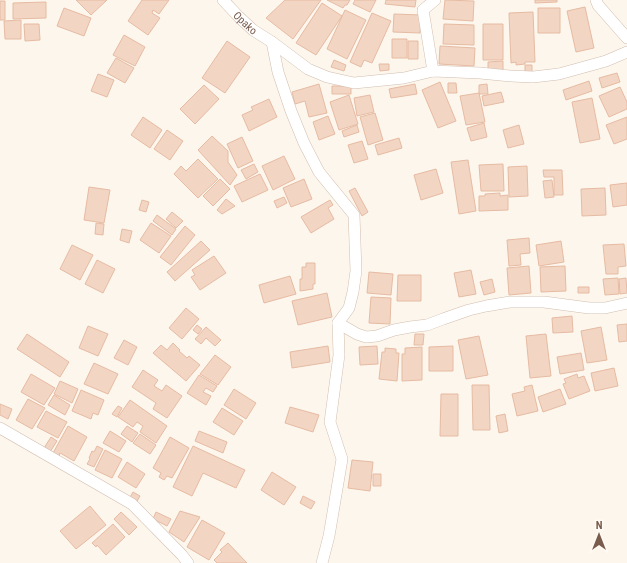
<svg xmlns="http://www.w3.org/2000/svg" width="627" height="563" viewBox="0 0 627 563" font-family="'Roboto Condensed',sans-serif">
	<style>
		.building { fill: #f3d5c3; stroke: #e6bba3 }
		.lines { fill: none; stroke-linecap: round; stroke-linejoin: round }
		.minor-casing { stroke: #d1beb0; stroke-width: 12 }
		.minor { stroke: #fff; stroke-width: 11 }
		.labels { text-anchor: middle; stroke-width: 4; stroke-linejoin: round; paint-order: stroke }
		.street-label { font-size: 11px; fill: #7a5c4d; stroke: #fffaf3 }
	</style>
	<rect width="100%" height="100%" fill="#fdf6ec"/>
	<!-- building -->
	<path class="building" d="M76,0H107L91,15Z
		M142,0H169L159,14L153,10L152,13L160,18L148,35L128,21Z
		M285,0H321L293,39L266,18Z
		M327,0H350L347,5H345L343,8Z
		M355,0H376L370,12L353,4Z
		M386,0H416L415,7L385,4Z
		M445,0L474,1L473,21L443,19Z
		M535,0H557V2L535,3Z
		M0,1H5V20H0Z
		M46,2V18L13,19V3Z
		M322,3L342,16L316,55L296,43Z
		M585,7L594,48L576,52L567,11Z
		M64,8L91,18L84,36L57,26Z
		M538,8H560V33H538Z
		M345,10L366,20L347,59L327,49Z
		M533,12L535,62H525V64L516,65V62L511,63L509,13Z
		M372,13L391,21L372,63L364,60L361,67L350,62Z
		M394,14L421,15L420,33L393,32Z
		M21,20V39H5L4,21Z
		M24,24H39L40,40L25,41Z
		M444,24L474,25V45L443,44Z
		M483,24H503V60H483Z
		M124,35L145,47L135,66L113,55Z
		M392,39H407V58H392Z
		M227,41L250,57L225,93L202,78Z
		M408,41H418V59H408Z
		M440,46L475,48L474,66L439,64Z
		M116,58L134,68L125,83L107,73Z
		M334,60L346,65L344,71L331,67Z
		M503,61V71H488V62Z
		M379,64H389V70L380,71Z
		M525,65H532V72H525Z
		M617,73L620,82L602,88L599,78Z
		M98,74L114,80L107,97L91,91Z
		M589,81L592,91L566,100L563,90Z
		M440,82L456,121L438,128L422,90Z
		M448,83H456L457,93H448Z
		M319,84L327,113L309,117L305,101L295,104L292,92Z
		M415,84L417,94L391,98L389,89Z
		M487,84L488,94H479V85Z
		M204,85L219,99L195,124L180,109Z
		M332,86H351V94H332Z
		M620,87L627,102V109L609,117L599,96Z
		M501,92L504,102L484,106L482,96Z
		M479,93L485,122L466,125L460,96Z
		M349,95L358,124L339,130L330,102Z
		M370,95L374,112L357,116L354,98Z
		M592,98L600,139L580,143L572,102Z
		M269,99L277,117L249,131L242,115L253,110L251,107Z
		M375,113L383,140L368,145L360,117Z
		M328,116L335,134L319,140L313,122Z
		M143,117L162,130L150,148L131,135Z
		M627,117V139L614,144L606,125Z
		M484,123L487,137L471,141L467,128Z
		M357,125L359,132L344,137L342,131Z
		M519,125L524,144L508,148L503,130Z
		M167,130L183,141L170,160L154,149Z
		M212,136L228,151V162L237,175L230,185L198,150Z
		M242,137L253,161L238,168L227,144Z
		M399,138L402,148L378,155L375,145Z
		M362,141L368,159L354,163L348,145Z
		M284,156L295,179L273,190L262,166Z
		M198,159L218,179L198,198L174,174L181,166L186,171Z
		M468,160L476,211L459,214L451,162Z
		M254,164L258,172L246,179L241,170Z
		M503,164L504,191H481L479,165Z
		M527,166L528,196L509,197L508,167Z
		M436,169L443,193L421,200L414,175Z
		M543,170H562L563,195H554V177H544Z
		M260,174L268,190L242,202L234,186Z
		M220,179L230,189L213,206L203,196Z
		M304,179L312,199L291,207L283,188Z
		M552,180L554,197L545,198L543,181Z
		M627,183V205L613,207L610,185Z
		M89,187L110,190L104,223L84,220Z
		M355,188L368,212L362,216L349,191Z
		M605,188L606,215L582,216L581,189Z
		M500,193V196L508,195V210L479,211V196H485V194Z
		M284,197L287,203L277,208L274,201Z
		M226,199L235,206L222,214L217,210Z
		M142,200L149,202L146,212L139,210Z
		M330,200L333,205L328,208L334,219L311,233L301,217Z
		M172,212L183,221L176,228L166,219Z
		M157,215L176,229L172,235L153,221Z
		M96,223L104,224L103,235L95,234Z
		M151,223L171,236L159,253L140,240Z
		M185,226L195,235L171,265L160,257Z
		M122,229L132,231L129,243L120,240Z
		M529,238L530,253L520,254L521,265L509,266L507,240Z
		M201,241L210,250L175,281L167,272Z
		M561,241L564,262L539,266L536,245Z
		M624,244L626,266L618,267V274H606L603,245Z
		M72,245L93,255L80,280L60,269Z
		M214,256L226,273L200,290L191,277L195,275L192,270Z
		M97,260L115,269L103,293L85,284Z
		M306,263H315V284H313V289L300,291V279H302V267H306Z
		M529,266L531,293L509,295L507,268Z
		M565,266L566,291L541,292L540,267Z
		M471,270L476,294L459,297L454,273Z
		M369,272L393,274L391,295L367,293Z
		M398,275H421V301H397Z
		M290,276L296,294L264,303L259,285Z
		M618,278L619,294L605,295L603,279Z
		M626,278L627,293L620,294L619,279Z
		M492,279L495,292L484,295L480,282Z
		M578,287H589V293H578Z
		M327,293L332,317L298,325L292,301Z
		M371,297L391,298L390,324L369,323Z
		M186,308L199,319L182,339L169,328Z
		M572,316L573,332L553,333L552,318Z
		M627,324V341L619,342L617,325Z
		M197,325L202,329L198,334L193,330Z
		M88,326L108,334L98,356L79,348Z
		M206,327L221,340L215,346L206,338L201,344L195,339Z
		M601,327L607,360L587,363L581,331Z
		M27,334L69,362L60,377L17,349Z
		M415,334H424L423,345H414Z
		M546,334L551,376L530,378L526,336Z
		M479,336L488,375L466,379L458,340Z
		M124,340L137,347L128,365L114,358Z
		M173,343L180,350L179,351L187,358L189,356L200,365L186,381L153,353L161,345L167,350Z
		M328,346L330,362L292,368L290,352Z
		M377,346L378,364L360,365L359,347Z
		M453,346V371H429V347Z
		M422,347V380L402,381V354H405V348Z
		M385,348L396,349V353H399L397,381L379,379L382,352H385Z
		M581,353L584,370L560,374L557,357Z
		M215,355L231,367L218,385L200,374Z
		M94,363L118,374L108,394L84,384Z
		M614,368L618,386L595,391L591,373Z
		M143,370L158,380L154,386L162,391L166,385L182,396L167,418L153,409L156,403L132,387Z
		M31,374L55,388L44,405L21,392Z
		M577,374L578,378L584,376L590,391L569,399L563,384L566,383L564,379Z
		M199,375L217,386L213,392L206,388L203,392L211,396L206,405L187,393Z
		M60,381L78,389L72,403L54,394Z
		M472,385H489L490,430H473Z
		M532,385L538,411L517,416L512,394L525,391L524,387Z
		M234,389L256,403L246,419L224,405Z
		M560,389L566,404L543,412L538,397Z
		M81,390L104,400L98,415L93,413L91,419L72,411Z
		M441,394H458V436H440Z
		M54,395L70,405L65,415L48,405Z
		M28,399L45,408L32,429L16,420Z
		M130,400L167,426L156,443L140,432L143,426L137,422L133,427L118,417Z
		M0,404L12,409L8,419L0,415Z
		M118,406L122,408L117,417L112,414Z
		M290,407L319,415L313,432L285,423Z
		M222,408L243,421L234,435L213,422Z
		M46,411L67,422L58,438L37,427Z
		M505,414L508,431L499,433L496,416Z
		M68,426L87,437L74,461L60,453L59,456L53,453Z
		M127,426L138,433L132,442L121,434Z
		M110,431L126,441L119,452L103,443Z
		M199,431L227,442L223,453L195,441Z
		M140,434L156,445L150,454L133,443Z
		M51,437L57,441L50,452L44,448Z
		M170,437L189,448L172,478L167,476L164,480L159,477L161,473L153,468Z
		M97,446L103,449L94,467L87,464L90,459L89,458L92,451L94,452Z
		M193,446L245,470L236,488L203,473L192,496L173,487Z
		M105,450L122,459L112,478L95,470Z
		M352,460L373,462L370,491L348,488Z
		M127,462L145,474L136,488L118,477Z
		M272,472L296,487L284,505L261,490Z
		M373,474H381V486H373Z
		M133,492L140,496L136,503L129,499Z
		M303,496L315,502L311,509L300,503Z
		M90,506L106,525L76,549L60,531Z
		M180,511L200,517L184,542L169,532Z
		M121,512L137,527L129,535L114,519Z
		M156,512L171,519L167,526L153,519Z
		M202,520L225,533L209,560L187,547Z
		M113,524L125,537L106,555L97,545L96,547L92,543Z
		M228,543L247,563H217L214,560L222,552L220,550Z"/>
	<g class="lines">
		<!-- minor casing -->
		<g class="minor-casing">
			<g id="minor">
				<path id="s1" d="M223,0L239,17L253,30L272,42L308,69L327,77L354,83L404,78L433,71L480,73L511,76L533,77L559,74L606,61L627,52"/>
				<path d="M596,0L598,5L627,38"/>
				<path d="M272,42L278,72L291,111L304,143L319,172L354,215L356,271L353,292L349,308L338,323L339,355L330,422L342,459L329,536L322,563"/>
				<path d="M433,71L423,10L435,0"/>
				<path d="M338,323L357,334L366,337L377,336L394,330L410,327L427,325L443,319L469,310L486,306L510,302H544L589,308H605L627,303"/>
				<path d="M0,428L132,504L182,555L188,563"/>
			</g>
		</g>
		<!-- minor -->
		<use href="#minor" class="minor"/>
	</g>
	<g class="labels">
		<!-- street labels -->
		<g class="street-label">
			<text dy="4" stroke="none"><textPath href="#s1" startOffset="32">Opako</textPath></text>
		</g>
	</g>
	<!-- north arrow -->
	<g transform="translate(599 535)" stroke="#fffaf3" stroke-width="3" paint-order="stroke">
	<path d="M0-3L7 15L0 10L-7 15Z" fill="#7a5c4d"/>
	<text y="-6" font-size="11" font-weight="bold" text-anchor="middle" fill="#7a5c4d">N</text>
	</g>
</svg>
